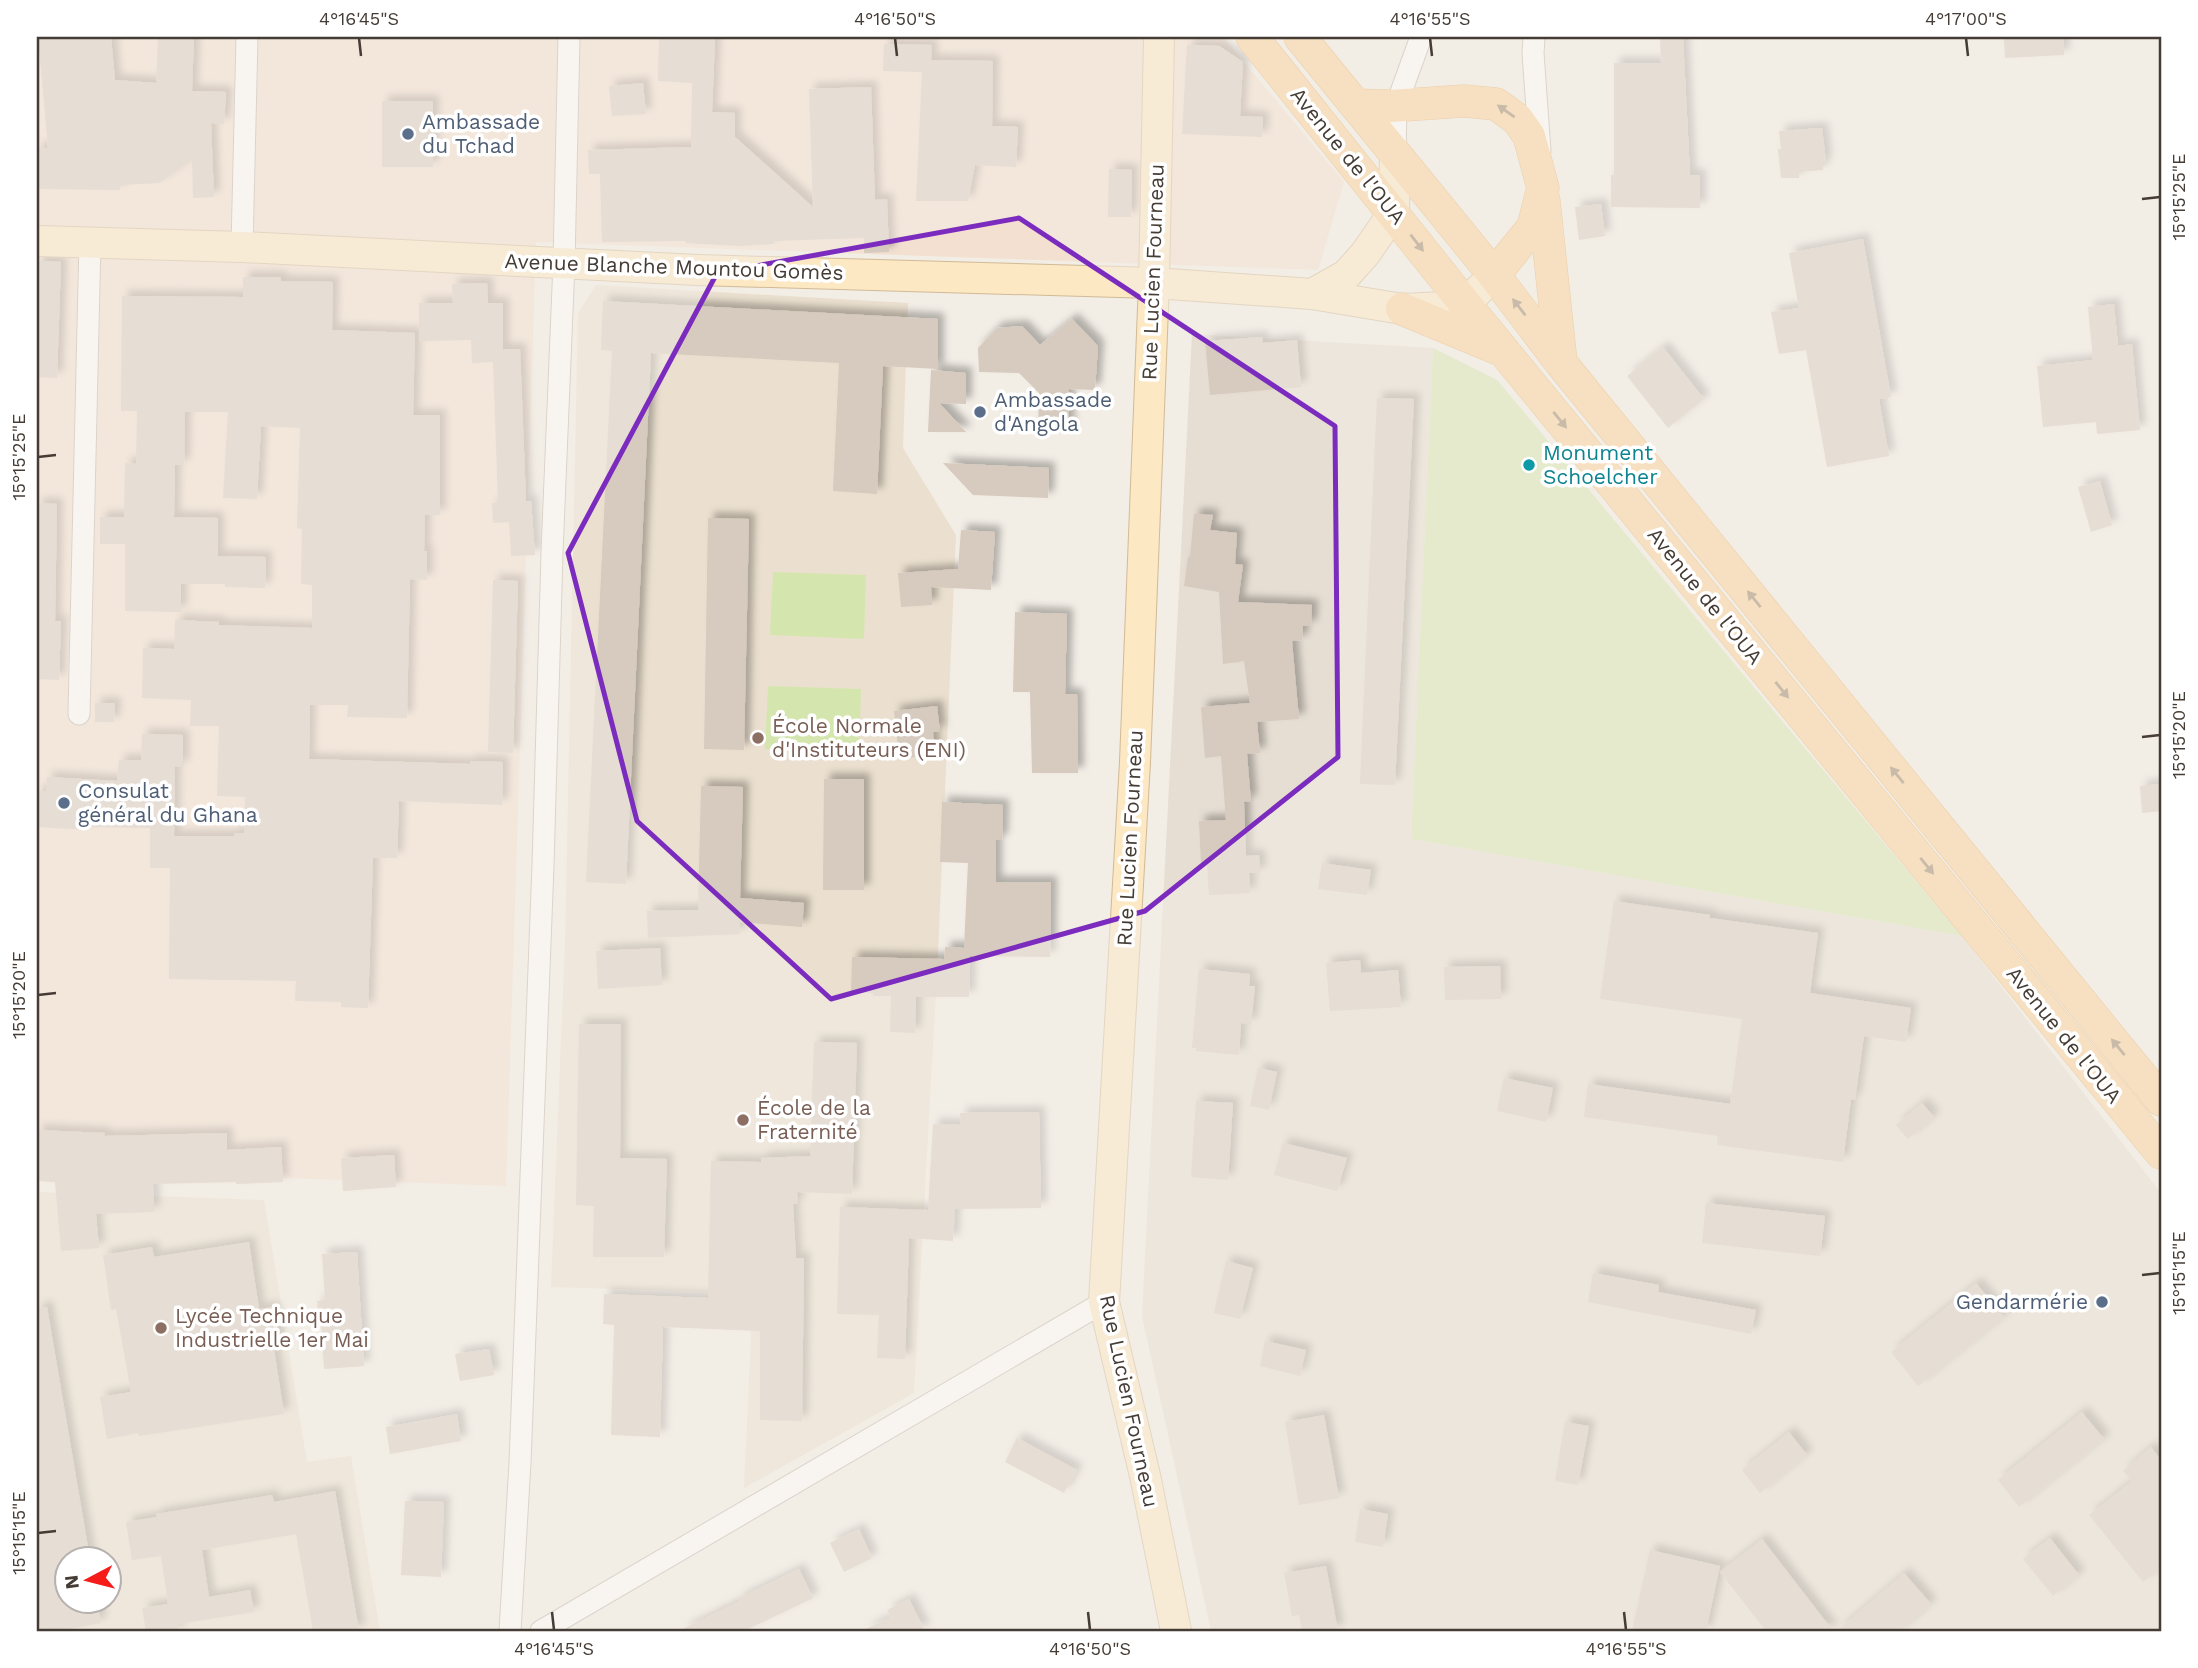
<svg xmlns="http://www.w3.org/2000/svg" width="2198" height="1668" viewBox="0 0 2198 1668" font-family="'Work Sans',sans-serif">
	<style>
		.residential { fill: #e6ded3 }
		.commercial { fill: #f4e0d0 }
		.education { fill: #ebe0cf; fill-rule: evenodd }
		.green { fill: #d4e6ae }
		.building { fill: #d7cabe; filter: url(#shadow) }
		.lines { fill: none; stroke-linecap: round; stroke-linejoin: round }
		.street-casing { stroke: #c0b6ab; stroke-width: 23 }
		.secondary-casing { stroke: #d2ba96; stroke-width: 32 }
		.primary-casing { stroke: #e1ab64; stroke-width: 33 }
		.street { stroke: #fff; stroke-width: 21 }
		.secondary { stroke: #fde8c4; stroke-width: 30 }
		.primary { stroke: #fcd194; stroke-width: 32 }
		.oneway { fill: #977f60 }
		.marked { fill: none; stroke: #7b2cbf; stroke-width: 5; stroke-linejoin: round }
		.ticks { fill: none; stroke: #453c35; stroke-width: 2.5 }
		.service-dot { fill: #5c6f8a; stroke: #fff; stroke-width: 2.5 }
		.culture-dot { fill: #0f9aa8; stroke: #fff; stroke-width: 2.5 }
		.education-dot { fill: #8d6e63; stroke: #fff; stroke-width: 2.5 }
		.labels { text-anchor: middle; stroke-width: 7; stroke-linejoin: round; paint-order: stroke }
		.service-label { font-size: 21px; fill: #4e5e75; stroke: #fff; text-anchor: start }
		.street-label { font-size: 21px; fill: #453c35; stroke: #fff }
		.culture-label { font-size: 21px; fill: #0d838f; stroke: #fff; text-anchor: start }
		.education-label { font-size: 21px; fill: #785e54; stroke: #fff; text-anchor: start }
		.neatline { fill: none; stroke: #453c35; stroke-width: 2.5 }
		.ticks-label { font-size: 18px; text-anchor: middle; fill: #453c35 }
	</style>
	<defs>
		<filter id="shadow"><feDropShadow dx="6" dy="-6" stdDeviation="3.5" flood-color="#0004"/></filter>
	</defs>
	<rect width="100%" height="100%" fill="#f2ede5"/>
	<!-- residential -->
	<path class="residential" d="M1192,334L1433,348L1411,839L1962,936L2161,1193V1631H1211L1142,1316Z"/>
	<!-- commercial -->
	<path class="commercial" d="M37,37H1223L1344,182L1318,270L536,242L506,1186L37,1169Z"/>
	<!-- education -->
	<path class="education" d="M596,285L908,303L903,448L956,535L938,953L914,1393L744,1488L753,1293L551,1287L565,942L578,313Z
		M37,1192L264,1200L307,1462L351,1456L380,1631H37ZM66,1560H108V1602H66Z"/>
	<!-- green -->
	<path class="green" d="M1433,348L1497,380L1962,936L1411,839Z
		M773,572L866,575L864,639L770,635Z
		M768,686L861,689L859,753L765,749Z"/>
	<!-- building -->
	<path class="building" d="M38,37H111L115,80L156,83L158,37H194L192,91L226,92L224,124L211,123L214,197L193,198L192,160L159,183L120,185V190L37,189V148H48Z
		M1660,37H1683L1690,175H1700V208L1611,207V175H1614V63H1661Z
		M2004,37H2063L2064,55L2005,58Z
		M659,39H715L712,112L735,113V137L813,207L809,89L871,87L875,200L887,199L889,252L864,253V238L774,241V244L738,246L686,243V241L602,242L600,174H589L588,150L691,147L692,83L658,81Z
		M884,44L932,45L931,60L993,61L992,126L1018,127L1016,167L975,165L968,201H916L922,72L883,71Z
		M1187,45L1219,46L1243,62L1240,116L1263,117L1262,137L1182,134Z
		M643,83L646,114L612,116L609,86Z
		M382,101H433V167H382Z
		M1822,128L1826,162H1823V170L1799,172V178H1781L1778,149H1781L1779,131Z
		M1109,169L1132,170L1131,217H1108Z
		M1601,204L1605,236L1579,240L1575,207Z
		M1863,239L1891,397L1879,399L1889,456L1827,467L1806,350L1779,354L1771,312L1799,308L1789,253Z
		M37,261L61,262L57,378L37,377Z
		M243,277H281V281L333,282L332,330L415,333L413,415H440V515H425L424,551H427V580L410,579L407,718L347,717L348,705H310L309,759L470,764V761L503,762L502,805L399,801L397,858H373L368,1008L341,1007V1002L295,1001L296,981L169,979L170,868H150V828L87,827V830L37,827V791H46L47,777L117,781L119,760H141L142,734L183,735V767L175,766L174,836H234V833H244L245,797L217,796L219,726H190L191,700L142,698L143,648L174,649L175,620L219,622V625L312,628V585L301,584L302,529L297,528L300,428L261,426L257,499L223,498L228,412H185L184,465H175L174,517L218,518V556L266,557L265,588L225,587V584H181V612L125,611V544H100V517H124L125,463L136,464L137,411H121L122,296L243,297Z
		M487,283L488,303H503V349H520L526,501H531L535,555L511,556L509,522L493,523L492,503H498L493,362L472,363L471,340L419,341V303H453L452,284Z
		M603,301L938,319V369L883,366L877,494L833,491L839,363L651,353L626,884L586,882L612,351L601,350Z
		M2114,304L2118,346L2132,344L2140,430L2097,434L2096,422L2043,427L2037,366L2093,360L2088,307Z
		M1072,319L1098,346L1095,390L1069,389V433H1038L1039,393L1019,373L979,372L978,348L997,328L1022,326L1040,345Z
		M1262,337L1263,343L1297,340L1301,387L1210,395L1205,341Z
		M1663,347L1704,399L1668,428L1627,376Z
		M931,370L966,373V404L939,403L966,432H928Z
		M1377,398L1414,399L1395,785L1360,784Z
		M943,463L1049,468L1048,498L973,495Z
		M2100,481L2112,525L2091,532L2078,487Z
		M37,503L57,504L55,621H61L59,680L37,679Z
		M1194,514L1213,515L1210,530L1237,533L1235,564L1243,565L1238,602L1312,605L1311,626H1303L1302,640L1292,641L1299,719L1257,722L1260,753L1247,754L1251,801L1244,802L1246,856L1259,855L1260,873H1249L1250,893L1209,895L1207,863L1201,864L1199,821L1226,820L1221,756L1205,758L1201,707L1250,703L1244,661L1223,664L1219,592L1184,586L1188,557H1190Z
		M708,518L749,519L744,750L704,749Z
		M961,530L995,532L991,590L931,587L932,605L901,607L898,573L958,569Z
		M493,580L518,581L513,753L488,752Z
		M1015,612L1067,614L1065,694H1077L1078,773H1032L1030,692H1013Z
		M95,703H115L114,722H95Z
		M937,706L940,732H933L935,755L899,759L894,711Z
		M824,779H864V890H823Z
		M2161,784V811L2142,813L2140,786Z
		M701,786L743,787L740,898L804,903L802,927L739,922L740,934L648,938L647,911L698,910Z
		M942,802L1003,805L1002,840H996V882H1051L1050,957L970,956L969,997H916L915,1033L890,1032L891,996H873V993L851,992L852,957L944,959L945,947L964,948L968,863L940,862Z
		M1322,863L1371,870L1367,895L1318,889Z
		M1614,901L1710,915V918L1818,933L1810,993L1911,1008L1906,1042L1864,1036L1855,1100L1851,1099L1843,1162L1717,1145L1718,1136L1584,1117L1588,1084L1730,1104L1742,1019L1600,999Z
		M660,948L662,985L598,989L596,951Z
		M1360,960L1361,973L1398,970L1401,1007L1330,1011L1326,963Z
		M1500,966L1501,999L1445,1000L1444,967Z
		M1199,969L1250,974L1249,986H1255L1251,1024L1241,1023L1239,1055L1196,1051V1048H1192Z
		M579,1024H621L620,1158L667,1159L664,1257H593L594,1206L576,1205Z
		M814,1042L857,1043L852,1194L797,1192L798,1204H793L796,1258H804L802,1421L760,1420V1331L663,1327L660,1437L611,1435L614,1325L603,1324L604,1294L708,1298L711,1161L761,1162V1158L810,1156Z
		M1258,1068L1277,1072L1269,1110L1250,1106Z
		M1504,1078L1553,1088L1546,1122L1497,1111Z
		M1196,1101L1233,1103L1228,1180L1191,1177Z
		M1922,1103L1934,1117L1908,1139L1896,1125Z
		M1039,1112L1041,1208L955,1209L953,1241L909,1238L905,1359L877,1358L879,1315L837,1314L840,1207L928,1210L933,1124L961,1125L960,1113Z
		M37,1130L105,1133L104,1136L227,1133V1150L281,1147L283,1182L236,1184V1182L153,1184L154,1212L96,1214L99,1248L61,1251L55,1182L37,1181Z
		M1283,1143L1347,1158L1337,1191L1274,1175Z
		M394,1155L396,1187L343,1191L341,1158Z
		M1706,1203L1825,1216L1820,1256L1702,1243Z
		M249,1242L259,1309L274,1307L279,1342L273,1343L284,1414L139,1436L138,1433L107,1439L100,1397L131,1392L116,1309L111,1310L103,1255L152,1247L154,1257Z
		M357,1252L364,1366L324,1369L321,1321H319L317,1301L325,1300L322,1254Z
		M1226,1261L1253,1268L1240,1319L1214,1313Z
		M1593,1273L1659,1285L1658,1292L1756,1310L1751,1334L1588,1302Z
		M1976,1283L2004,1317L1918,1386L1891,1352Z
		M47,1307L90,1559H66V1601H97L101,1623L57,1631H41L37,1609V1308Z
		M1265,1341L1306,1350L1300,1376L1260,1366Z
		M489,1349L494,1375L460,1381L455,1354Z
		M2082,1412L2104,1439L2019,1507L1998,1480Z
		M457,1414L461,1441L390,1454L386,1427Z
		M1324,1415L1339,1498L1299,1505L1285,1422Z
		M1565,1422L1589,1426L1578,1485L1555,1481Z
		M1789,1432L1807,1455L1760,1493L1742,1470Z
		M1017,1438L1077,1470L1064,1493L1005,1462Z
		M2151,1447L2161,1460V1567L2143,1582L2089,1515L2132,1481L2123,1471Z
		M335,1491L359,1631H313L296,1534L202,1550L209,1597L250,1590L254,1612L178,1624L179,1631H146L142,1608L168,1604L161,1556L132,1560L126,1522L157,1517L156,1514L272,1495L274,1502Z
		M405,1501L444,1502L441,1577L401,1575Z
		M1360,1509L1388,1514L1383,1547L1355,1542Z
		M859,1529L872,1558L844,1572L830,1543Z
		M2050,1538L2079,1575L2053,1596L2023,1559Z
		M1762,1539L1833,1631H1766L1720,1572Z
		M1650,1550L1720,1566L1706,1631H1632Z
		M1326,1566L1338,1631H1302L1299,1615L1292,1616L1284,1573Z
		M799,1569L813,1598L744,1631H679L740,1601L739,1598Z
		M1904,1573L1931,1604L1900,1631H1837Z
		M909,1599L925,1631H862L891,1617L887,1610Z"/>
	<g class="lines">
		<!-- street casing -->
		<g class="street-casing">
			<path id="street" d="M1534,37L1533,53L1540,151
				M1395,153L1396,106L1421,37
				M242,247L247,37
				M79,714L90,241
				M510,1631L520,1463L543,865L552,553L564,263L569,37
				M541,1631L1104,1302"/>
		</g>
		<!-- secondary casing -->
		<g class="secondary-casing">
			<path id="secondary" d="M1159,37L1154,283L1135,762L1104,1302L1146,1480L1176,1631
				M37,241L242,247L698,270L1154,283L1312,294L1402,309L1444,307L1465,304L1494,275
				M1312,294L1346,275L1365,254L1394,212L1395,153"/>
		</g>
		<!-- primary casing -->
		<g class="primary-casing">
			<path id="primary" d="M1252,37L1465,304L2161,1153
				M1300,37L1494,275L1561,363L2161,1100
				M1357,105L1390,106L1464,101L1496,104L1517,119L1529,136L1543,188L1533,227L1494,275
				M1544,201L1561,362
				M1402,309L1501,350"/>
		</g>
		<!-- street -->
		<use href="#street" class="street"/>
		<!-- secondary -->
		<use href="#secondary" class="secondary"/>
		<!-- primary -->
		<use href="#primary" class="primary"/>
	</g>
	<!-- one-way arrows -->
	<defs><path id="oneway-solid" d="M-6-.8H1V-3.2L6.5 0L1 3.2V.8H-6Z" transform="scale(1.75)"/></defs>
	<g class="oneway">
		<use href="#oneway-solid" transform="translate(1506 111) rotate(-145)"/>
		<use href="#oneway-solid" transform="translate(1417 243) rotate(52)"/>
		<use href="#oneway-solid" transform="translate(1519 307) rotate(-128)"/>
		<use href="#oneway-solid" transform="translate(1560 420) rotate(51)"/>
		<use href="#oneway-solid" transform="translate(1754 599) rotate(-129)"/>
		<use href="#oneway-solid" transform="translate(1782 690) rotate(51)"/>
		<use href="#oneway-solid" transform="translate(1897 775) rotate(-129)"/>
		<use href="#oneway-solid" transform="translate(1927 866) rotate(51)"/>
		<use href="#oneway-solid" transform="translate(2118 1047) rotate(-129)"/>
	</g>
	<!-- marked area -->
	<path d="M0 0H2198V1668H0ZM1019,218L1335,426L1338,757L1145,911L831,999L637,821L568,553L717,273Z" fill="#f2ede5" fill-opacity=".55" fill-rule="evenodd"/>
	<path class="marked" d="M1019,218L1335,426L1338,757L1145,911L831,999L637,821L568,553L717,273Z"/>
	<!-- ticks -->
	<path class="ticks" d="M359,38L361,56M895,38L897,56M1430,38L1432,56M1966,38L1968,56M2142,199L2160,197M38,457L56,455M2142,737L2160,735M38,995L56,993M2142,1275L2160,1273M38,1533L56,1531M552,1612L554,1630M1088,1612L1090,1630M1624,1612L1626,1630"/>
	<!-- markers -->
	<g class="service-dot">
		<circle cx="408" cy="134" r="7"/>
		<circle cx="980" cy="412" r="7"/>
		<circle cx="64" cy="803" r="7"/>
		<circle cx="2102" cy="1302" r="7"/>
	</g>
	<circle class="culture-dot" cx="1529" cy="465" r="7"/>
	<g class="education-dot">
		<circle cx="758" cy="738" r="7"/>
		<circle cx="743" cy="1120" r="7"/>
		<circle cx="161" cy="1328" r="7"/>
	</g>
	<g class="labels">
		<!-- service labels -->
		<g class="service-label">
			<text x="422" y="129">Ambassade<tspan x="422" dy="24">du Tchad</tspan></text>
			<text x="994" y="407">Ambassade<tspan x="994" dy="24">d'Angola</tspan></text>
			<text x="78" y="798">Consulat<tspan x="78" dy="24">général du Ghana</tspan></text>
			<text x="2088" y="1309" text-anchor="end">Gendarmérie</text>
		</g>
		<!-- street labels -->
		<g class="street-label">
			<text transform="translate(1348 156) rotate(51)" y="7">Avenue de l'OUA</text>
			<text transform="translate(674 267) rotate(2)" y="7">Avenue Blanche Mountou Gomès</text>
			<text transform="translate(1153 272) rotate(-88)" y="7">Rue Lucien Fourneau</text>
			<text transform="translate(1705 596) rotate(51)" y="7">Avenue de l'OUA</text>
			<text transform="translate(1130 838) rotate(-87)" y="7">Rue Lucien Fourneau</text>
			<text transform="translate(2064 1035) rotate(51)" y="7">Avenue de l'OUA</text>
			<text transform="translate(1129 1401) rotate(78)" y="7">Rue Lucien Fourneau</text>
		</g>
		<!-- culture labels -->
		<g class="culture-label">
			<text x="1543" y="460">Monument<tspan x="1543" dy="24">Schoelcher</tspan></text>
		</g>
		<!-- education labels -->
		<g class="education-label">
			<text x="772" y="733">École Normale<tspan x="772" dy="24">d'Instituteurs (ENI)</tspan></text>
			<text x="757" y="1115">École de la<tspan x="757" dy="24">Fraternité</tspan></text>
			<text x="175" y="1323">Lycée Technique<tspan x="175" dy="24">Industrielle 1er Mai</tspan></text>
		</g>
	</g>
	<!-- border -->
	<rect width="2198" height="1668" fill="none" stroke="#ffffff" stroke-width="77"/>
	<!-- north arrow -->
	<g transform="translate(88 1580) rotate(263)"><circle r="33" fill="#ffffff" stroke="#b5b1ae" stroke-width="2"/>
	<path d="M0-5L12 26L0 18L-12 26Z" fill="#f61c19"/>
	<text y="-10" font-size="19" font-weight="bold" text-anchor="middle" fill="#453c35">N</text>
	</g>
	<rect x="38" y="38" width="2122" height="1592" class="neatline"/>
	<g class="ticks-label">
		<text x="359" y="25">4°16'45"S</text>
		<text x="895" y="25">4°16'50"S</text>
		<text x="1430" y="25">4°16'55"S</text>
		<text x="1966" y="25">4°17'00"S</text>
		<text transform="translate(2179 197) rotate(-90)" y="6">15°15'25"E</text>
		<text transform="translate(19 457) rotate(-90)" y="6">15°15'25"E</text>
		<text transform="translate(2179 735) rotate(-90)" y="6">15°15'20"E</text>
		<text transform="translate(19 995) rotate(-90)" y="6">15°15'20"E</text>
		<text transform="translate(2179 1273) rotate(-90)" y="6">15°15'15"E</text>
		<text transform="translate(19 1533) rotate(-90)" y="6">15°15'15"E</text>
		<text x="554" y="1655">4°16'45"S</text>
		<text x="1090" y="1655">4°16'50"S</text>
		<text x="1626" y="1655">4°16'55"S</text>
	</g>
</svg>
